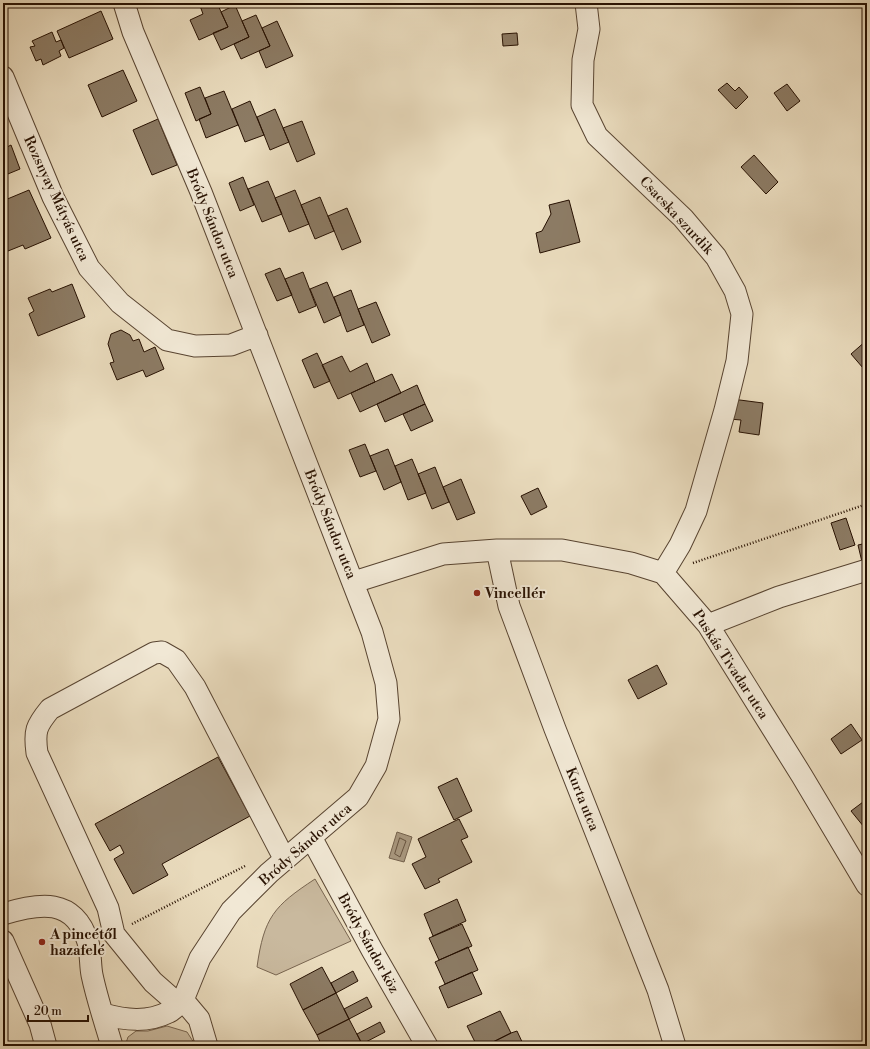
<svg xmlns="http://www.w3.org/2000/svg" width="870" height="1049" viewBox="0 0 870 1049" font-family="'Libre Bodoni',serif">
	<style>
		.green { fill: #c9b99e; stroke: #786550 }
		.water { fill: #a8977e; stroke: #74614c }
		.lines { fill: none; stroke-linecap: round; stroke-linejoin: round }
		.shore { stroke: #685440; stroke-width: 1 }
		.building { fill: #8c7b64; stroke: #271102 }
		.minor-casing { stroke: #584431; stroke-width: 23 }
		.path { stroke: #271102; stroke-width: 2.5; stroke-dasharray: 1 2; stroke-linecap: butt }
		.minor { stroke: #f1e8d5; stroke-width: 21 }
		.poi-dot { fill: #8f2418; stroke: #f1e8d5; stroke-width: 1.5 }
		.labels { text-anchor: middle; stroke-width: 4; stroke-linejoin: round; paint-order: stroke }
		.street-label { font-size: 14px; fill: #271102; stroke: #f1e8d5 }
		.poi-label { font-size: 14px; font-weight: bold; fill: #271102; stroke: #f1e8d5; text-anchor: start }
	</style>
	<rect width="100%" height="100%" fill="#eadcbe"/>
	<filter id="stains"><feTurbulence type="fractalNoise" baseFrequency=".005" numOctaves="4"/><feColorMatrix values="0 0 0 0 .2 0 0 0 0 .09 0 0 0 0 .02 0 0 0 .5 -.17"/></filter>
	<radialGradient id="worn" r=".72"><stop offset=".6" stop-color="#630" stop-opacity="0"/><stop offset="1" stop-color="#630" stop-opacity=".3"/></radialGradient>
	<!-- green -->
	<path class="green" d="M315,879L351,941L276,975L257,967C264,917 274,906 315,879Z
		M167,1026L187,1032L196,1046H125L128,1037L136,1031H148Z"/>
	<!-- water -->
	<path class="water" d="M397,832L412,837L404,862L389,858Z"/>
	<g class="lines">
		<!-- shore -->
		<path class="shore" d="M400,838L406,841L400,857L395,854Z"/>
	</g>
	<!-- building -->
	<path class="building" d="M199,3H217L228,27L199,40L190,20L203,14Z
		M235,5L249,37L221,50L213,33L228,27L221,12Z
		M101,11L113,39L69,58L57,31Z
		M256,15L270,46L241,59L234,44L249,37L242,21Z
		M277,21L293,56L266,68L259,51L270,46L262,28Z
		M52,32L56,42L61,40L64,48L59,51L61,56L43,65L41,59L36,61L30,47L35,46L32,41Z
		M517,33L518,45L503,46L502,34Z
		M123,70L137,101L102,117L88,85Z
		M727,83L735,91L739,87L748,97L736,109L718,90Z
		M787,84L800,101L787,111L774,93Z
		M200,87L211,114L196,121L185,93Z
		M224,91L238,125L206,138L199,119L211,114L205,98Z
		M250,101L264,135L245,142L232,109Z
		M275,109L289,142L270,150L257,117Z
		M158,119L177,165L152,175L133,130Z
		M302,121L315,154L297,162L283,128Z
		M3,139H4L7,147L11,145L20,169L3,176Z
		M754,155L778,182L766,194L741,167Z
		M243,177L254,205L240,211L229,183Z
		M268,181L282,214L262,222L248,189Z
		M29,190L51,238L25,249L23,245L3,253V206L7,204L5,200Z
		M295,190L309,224L289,232L275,198Z
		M320,197L334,231L315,239L301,205Z
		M569,200L580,242L540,253L536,233L542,231L551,214L549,205Z
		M347,208L361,242L342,250L328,216Z
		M280,268L292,295L277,301L265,274Z
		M303,272L316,306L299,313L285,279Z
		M327,282L341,315L324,323L310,289Z
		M72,284L85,317L38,336L29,314L34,311L28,298L50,289L52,292Z
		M351,290L364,325L347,332L334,297Z
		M376,302L390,335L372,343L358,309Z
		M121,330L130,335L133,341L139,339L144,352L155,347L164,369L146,377L143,370L117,380L110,363L114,362L108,344L111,334Z
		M867,340V365L863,368L851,354Z
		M317,353L330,381L314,388L302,360Z
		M342,356L350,372L367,363L375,382L338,399L322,365Z
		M392,374L401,393L360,412L351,393Z
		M417,385L425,404L385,422L377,404Z
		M732,399L763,403L759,435L739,432L741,420L729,419Z
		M425,404L433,421L411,431L403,414Z
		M365,444L376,471L360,477L349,450Z
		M388,449L401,482L384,490L370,456Z
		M412,459L426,493L408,500L395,466Z
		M435,467L449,502L432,509L418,474Z
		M461,479L475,513L457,520L443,487Z
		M538,488L547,507L531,515L521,496Z
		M846,518L855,545L840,550L831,523Z
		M867,543V561L862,562L858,545Z
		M657,665L667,684L638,699L628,680Z
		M851,724L862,740L841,754L831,739Z
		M218,757L250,816L162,864L168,875L133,894L114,859L124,853L120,845L110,851L95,824Z
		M457,778L472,811L454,820L438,787Z
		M867,799V825L864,827L851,811Z
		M459,819L468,837L461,840L472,862L438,879L440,882L425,889L412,864L426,857L418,839Z
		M457,899L466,921L433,936L424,914Z
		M462,924L472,946L439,960L429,938Z
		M468,947L478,970L445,984L435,962Z
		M322,967L336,993L303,1010L290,984Z
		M353,971L358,981L336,993L331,983Z
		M472,972L482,994L448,1008L439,987Z
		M336,993L349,1019L317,1035L303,1010Z
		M367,997L372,1007L349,1019L344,1009Z
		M500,1011L511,1033L485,1046H477L467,1026Z
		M349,1019L362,1044L357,1046H322L317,1035Z
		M380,1022L385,1032L362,1044L357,1034Z
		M517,1031L524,1046H485L511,1033Z"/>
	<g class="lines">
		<!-- minor casing -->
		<g class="minor-casing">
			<path id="minor" d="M124,3L133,32L201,192L372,632L386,683L389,719L376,766L358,797L269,873L231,911L200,958L183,1000
				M586,3L589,29L583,60L582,105L597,136L683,218L716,257L735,291L742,314L737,361L725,410L696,511L680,545L663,573
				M3,77L53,197L89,268L120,303L167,340L195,346L231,345L257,335
				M497,550L509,606L555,729L658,990L675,1046
				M354,582L443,554L497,550H562L631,563L663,573L708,625L802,776L867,885
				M708,625L779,597L867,570
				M312,839L372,950L427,1046
				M3,914C39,903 74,897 88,942C91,953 90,965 92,975C97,999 105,1022 112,1046
				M3,941L40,1024L46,1046
				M178,1004L153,982L114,934L108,908L37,753C34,731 36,726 50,709L154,653L162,652L176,660L195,687L285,860
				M103,1014C125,1020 147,1023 169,1012C174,1010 179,1003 183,1000L199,1019L207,1046"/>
		</g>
		<!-- path -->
		<path class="path" d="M693,563L867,504
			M132,924L245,866"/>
		<!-- minor -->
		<use href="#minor" class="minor"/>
	</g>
	<!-- markers -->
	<g class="poi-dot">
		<circle cx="477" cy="593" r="4"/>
		<circle cx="42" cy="942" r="4"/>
	</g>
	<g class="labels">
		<!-- street labels -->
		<g class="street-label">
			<text transform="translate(57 198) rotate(65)" y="5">Rozsnyay Mátyás utca</text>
			<text transform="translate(677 215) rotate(47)" y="5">Csacska szurdik</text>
			<text transform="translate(213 223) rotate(68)" y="5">Bródy Sándor utca</text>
			<text transform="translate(331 524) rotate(68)" y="5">Bródy Sándor utca</text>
			<text transform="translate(731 664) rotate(57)" y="5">Puskás Tivadar utca</text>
			<text transform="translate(583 799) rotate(68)" y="5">Kurta utca</text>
			<text transform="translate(305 844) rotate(-41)" y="5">Bródy Sándor utca</text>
			<text transform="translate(369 943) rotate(61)" y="5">Bródy Sándor köz</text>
		</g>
		<!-- poi labels -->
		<g class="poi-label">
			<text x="485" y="598">Vincellér</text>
			<text x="50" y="939">A pincétől<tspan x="50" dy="16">hazafelé</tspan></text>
		</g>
	</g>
	<!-- margin -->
	<rect width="870" height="1049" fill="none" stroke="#eadcbe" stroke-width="16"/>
	<rect x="4" y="4" width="862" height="1041" fill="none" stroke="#271102" stroke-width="2"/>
	<rect x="8" y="8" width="854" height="1033" fill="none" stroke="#271102"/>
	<!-- scale -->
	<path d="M28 1015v6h60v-6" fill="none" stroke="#271102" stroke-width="2"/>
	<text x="34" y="1015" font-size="12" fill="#271102" stroke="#f1e8d5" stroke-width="3" paint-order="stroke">20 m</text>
	<rect width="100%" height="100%" filter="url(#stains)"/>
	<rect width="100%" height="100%" fill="url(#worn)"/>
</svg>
